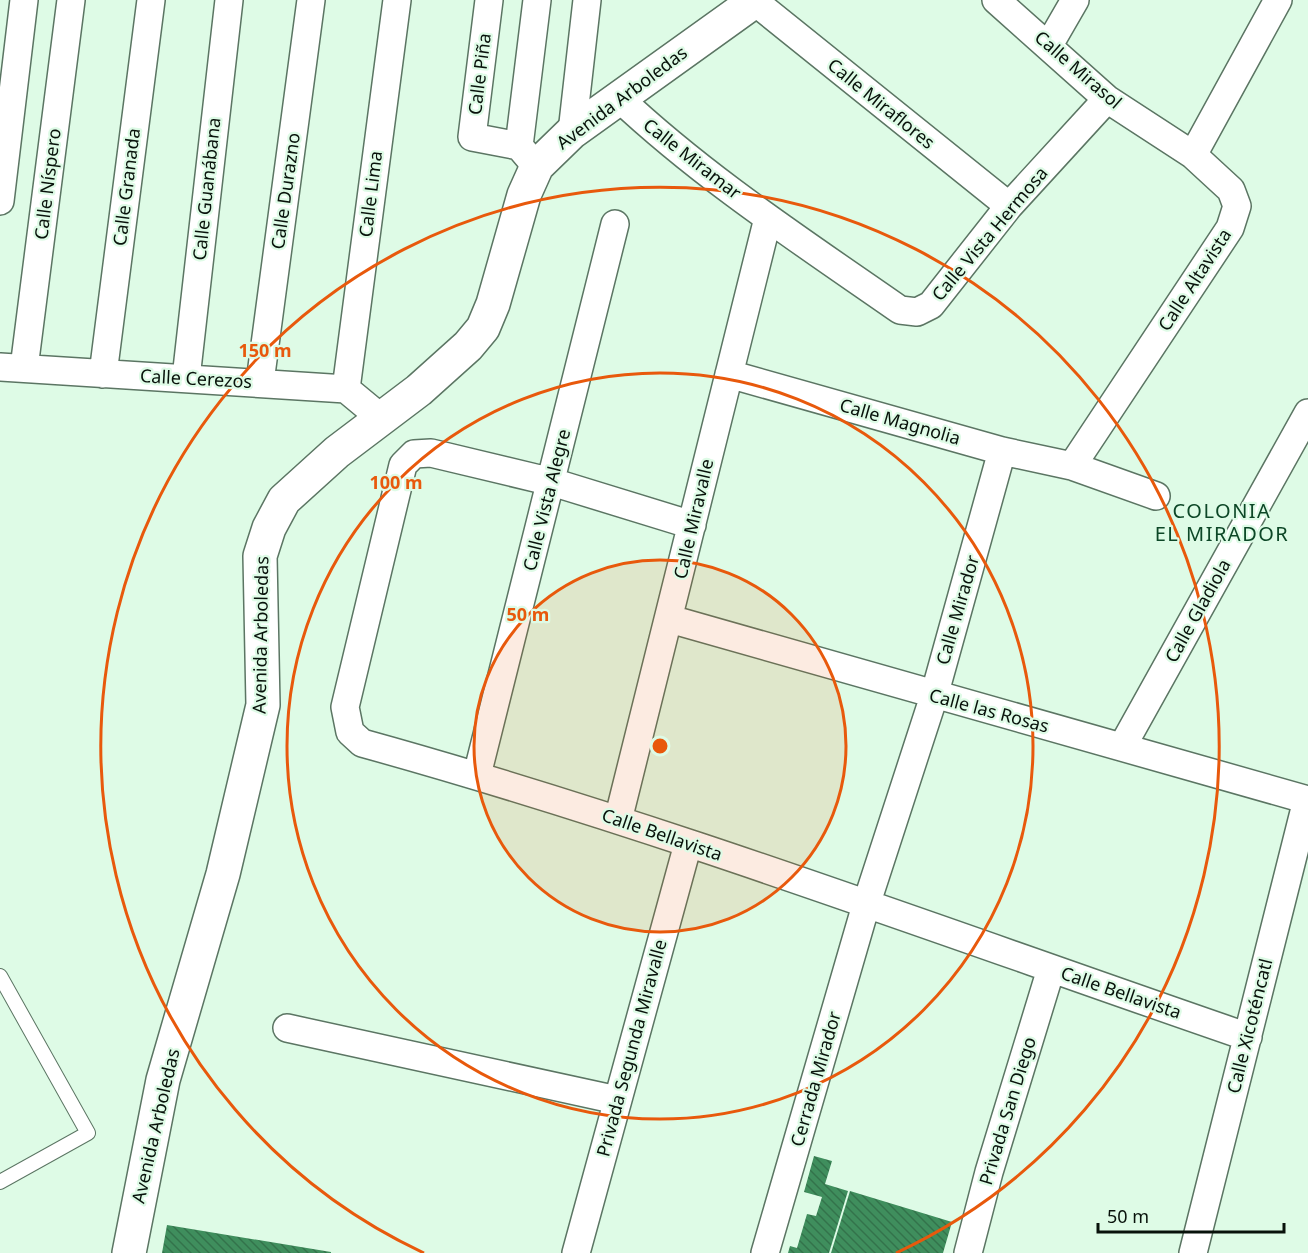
<svg xmlns="http://www.w3.org/2000/svg" width="1308" height="1253" viewBox="0 0 1308 1253" font-family="'Noto Sans',sans-serif">
	<style>
		.building { fill: url(#building-back-hatch) }
		.lines { fill: none; stroke-linecap: round; stroke-linejoin: round }
		.service-casing { stroke: #5b7563; stroke-width: 16 }
		.minor-casing { stroke: #5b7563; stroke-width: 30 }
		.tertiary-casing { stroke: #5b7563; stroke-width: 36 }
		.service { stroke: #fff; stroke-width: 14 }
		.minor { stroke: #fff; stroke-width: 27 }
		.tertiary { stroke: #fff; stroke-width: 33 }
		.ring { fill: none; stroke: #e8590c; stroke-width: 3 }
		.labels { text-anchor: middle; stroke-width: 4.5; stroke-linejoin: round; paint-order: stroke }
		.street-label { font-size: 18px; fill: #08120b; stroke: #defbe6 }
		.neighbourhood-label { font-size: 20px; letter-spacing: 1.5px; fill: #0d4727; stroke: #defbe6 }
		.centre { fill: #e8590c; stroke: #defbe6; stroke-width: 3 }
		.ring-label { font-size: 18px; text-anchor: middle; font-weight: bold; fill: #e8590c; stroke: #defbe6; stroke-width: 4.5; stroke-linejoin: round; paint-order: stroke }
	</style>
	<defs>
		<pattern id="building-back-hatch" width="6" height="6" patternUnits="userSpaceOnUse" patternTransform="scale(1.5)"><rect width="6" height="6" fill="#3f8e5d"/><path d="M-1 5l2 2M0 0l6 6M5-1l2 2" fill="none" stroke="#33734b"/></pattern>
	</defs>
	<rect width="100%" height="100%" fill="#defbe6"/>
	<!-- building -->
	<path class="building" d="M814,1156L832,1161L825,1184L848,1191L829,1253H788L790,1246L797,1248L807,1214L816,1216L822,1197L804,1192Z
		M850,1191L952,1222L943,1253H831Z
		M167,1225L331,1252V1253H162Z"/>
	<g class="lines">
		<!-- service casing -->
		<g class="service-casing">
			<path id="service" d="M0,976L88,1133L0,1182"/>
		</g>
		<!-- minor casing -->
		<g class="minor-casing">
			<path id="minor" d="M489,0L472,137L519,146
				M996,0L1107,99L1193,155L1231,190L1237,206L1230,228L1072,466
				M754,1L1009,206
				M1049,45L1075,0
				M618,97C704,178 804,243 900,310L917,312L931,305L1009,206L1107,99
				M572,132L587,0
				M1193,155L1278,0
				M530,159L519,146L537,0
				M0,201L24,0
				M0,367L346,389L381,418
				M24,368L71,0
				M103,374L151,0
				M729,374L1002,451L1072,466L1156,496
				M186,378L229,0
				M260,382L311,0
				M346,389L397,0
				M692,525L552,482L431,453L414,454L403,465L345,707L350,732L362,743C662,826 954,936 1248,1037
				M670,619L1308,800
				M1122,747L1308,413
				M477,775L615,224
				M618,820L768,218
				M287,1028L617,1100
				M576,1253L688,844
				M765,1253L866,905L934,696L1002,451
				M968,1253L989,1172L1051,969
				M1193,1253L1307,800"/>
		</g>
		<!-- tertiary casing -->
		<g class="tertiary-casing">
			<path id="tertiary" d="M129,1253L163,1080L223,874L263,705L260,556L269,528L284,500L337,452L419,390L468,346L483,328L493,304L524,195L537,166L572,132L756,0"/>
		</g>
		<!-- service -->
		<use href="#service" class="service"/>
		<!-- minor -->
		<use href="#minor" class="minor"/>
		<!-- tertiary -->
		<use href="#tertiary" class="tertiary"/>
	</g>
	<!-- distance rings -->
	<circle cx="660" cy="746" r="186" fill="#e8590c" fill-opacity=".12"/>
	<g class="ring">
		<circle cx="660" cy="746" r="186"/>
		<circle cx="660" cy="746" r="373"/>
		<path d="M424 1253A559 559 0 1 1 896 1253"/>
	</g>
	<g class="labels">
		<!-- street labels -->
		<g class="street-label">
			<text transform="translate(1078 70) rotate(41)" y="6">Calle Mirasol</text>
			<text transform="translate(480 74) rotate(-83)" y="6">Calle Piña</text>
			<text transform="translate(622 98) rotate(-37)" y="6">Avenida Arboledas</text>
			<text transform="translate(881 104) rotate(39)" y="6">Calle Miraflores</text>
			<text transform="translate(692 159) rotate(38)" y="6">Calle Miramar</text>
			<text transform="translate(48 184) rotate(-83)" y="6">Calle Níspero</text>
			<text transform="translate(127 187) rotate(-83)" y="6">Calle Granada</text>
			<text transform="translate(207 189) rotate(-84)" y="6">Calle Guanábana</text>
			<text transform="translate(286 191) rotate(-82)" y="6">Calle Durazno</text>
			<text transform="translate(371 194) rotate(-83)" y="6">Calle Lima</text>
			<text transform="translate(990 234) rotate(-50)" y="6">Calle Vista Hermosa</text>
			<text transform="translate(1195 280) rotate(-57)" y="6">Calle Altavista</text>
			<text transform="translate(196 379) rotate(3)" y="6">Calle Cerezos</text>
			<text transform="translate(900 422) rotate(16)" y="6">Calle Magnolia</text>
			<text transform="translate(547 500) rotate(-76)" y="6">Calle Vista Alegre</text>
			<text transform="translate(694 519) rotate(-77)" y="6">Calle Miravalle</text>
			<text transform="translate(958 610) rotate(-74)" y="6">Calle Mirador</text>
			<text transform="translate(1198 611) rotate(-61)" y="6">Calle Gladiola</text>
			<text transform="translate(261 635) rotate(-89)" y="6">Avenida Arboledas</text>
			<text transform="translate(989 711) rotate(15)" y="6">Calle las Rosas</text>
			<text transform="translate(662 835) rotate(19)" y="6">Calle Bellavista</text>
			<text transform="translate(1121 993) rotate(19)" y="6">Calle Bellavista</text>
			<text transform="translate(1250 1026) rotate(-76)" y="6">Calle Xicoténcatl</text>
			<text transform="translate(632 1048) rotate(-75)" y="6">Privada Segunda Miravalle</text>
			<text transform="translate(816 1079) rotate(-74)" y="6">Cerrada Mirador</text>
			<text transform="translate(1008 1111) rotate(-73)" y="6">Privada San Diego</text>
			<text transform="translate(156 1126) rotate(-77)" y="6">Avenida Arboledas</text>
		</g>
		<!-- neighbourhood labels -->
		<g class="neighbourhood-label">
			<text x="1222" y="518">COLONIA<tspan x="1222" dy="23">EL MIRADOR</tspan></text>
		</g>
	</g>
	<circle cx="660" cy="746" r="9" class="centre"/>
	<g class="ring-label">
		<text x="265" y="357">150 m</text>
		<text x="396" y="489">100 m</text>
		<text x="528" y="621">50 m</text>
	</g>
	<!-- scale -->
	<path d="M1098 1223v9h186v-9" fill="none" stroke="#08120b" stroke-width="3"/>
	<text x="1107" y="1223" font-size="18" fill="#08120b" stroke="#defbe6" stroke-width="4.5" paint-order="stroke">50 m</text>
</svg>
